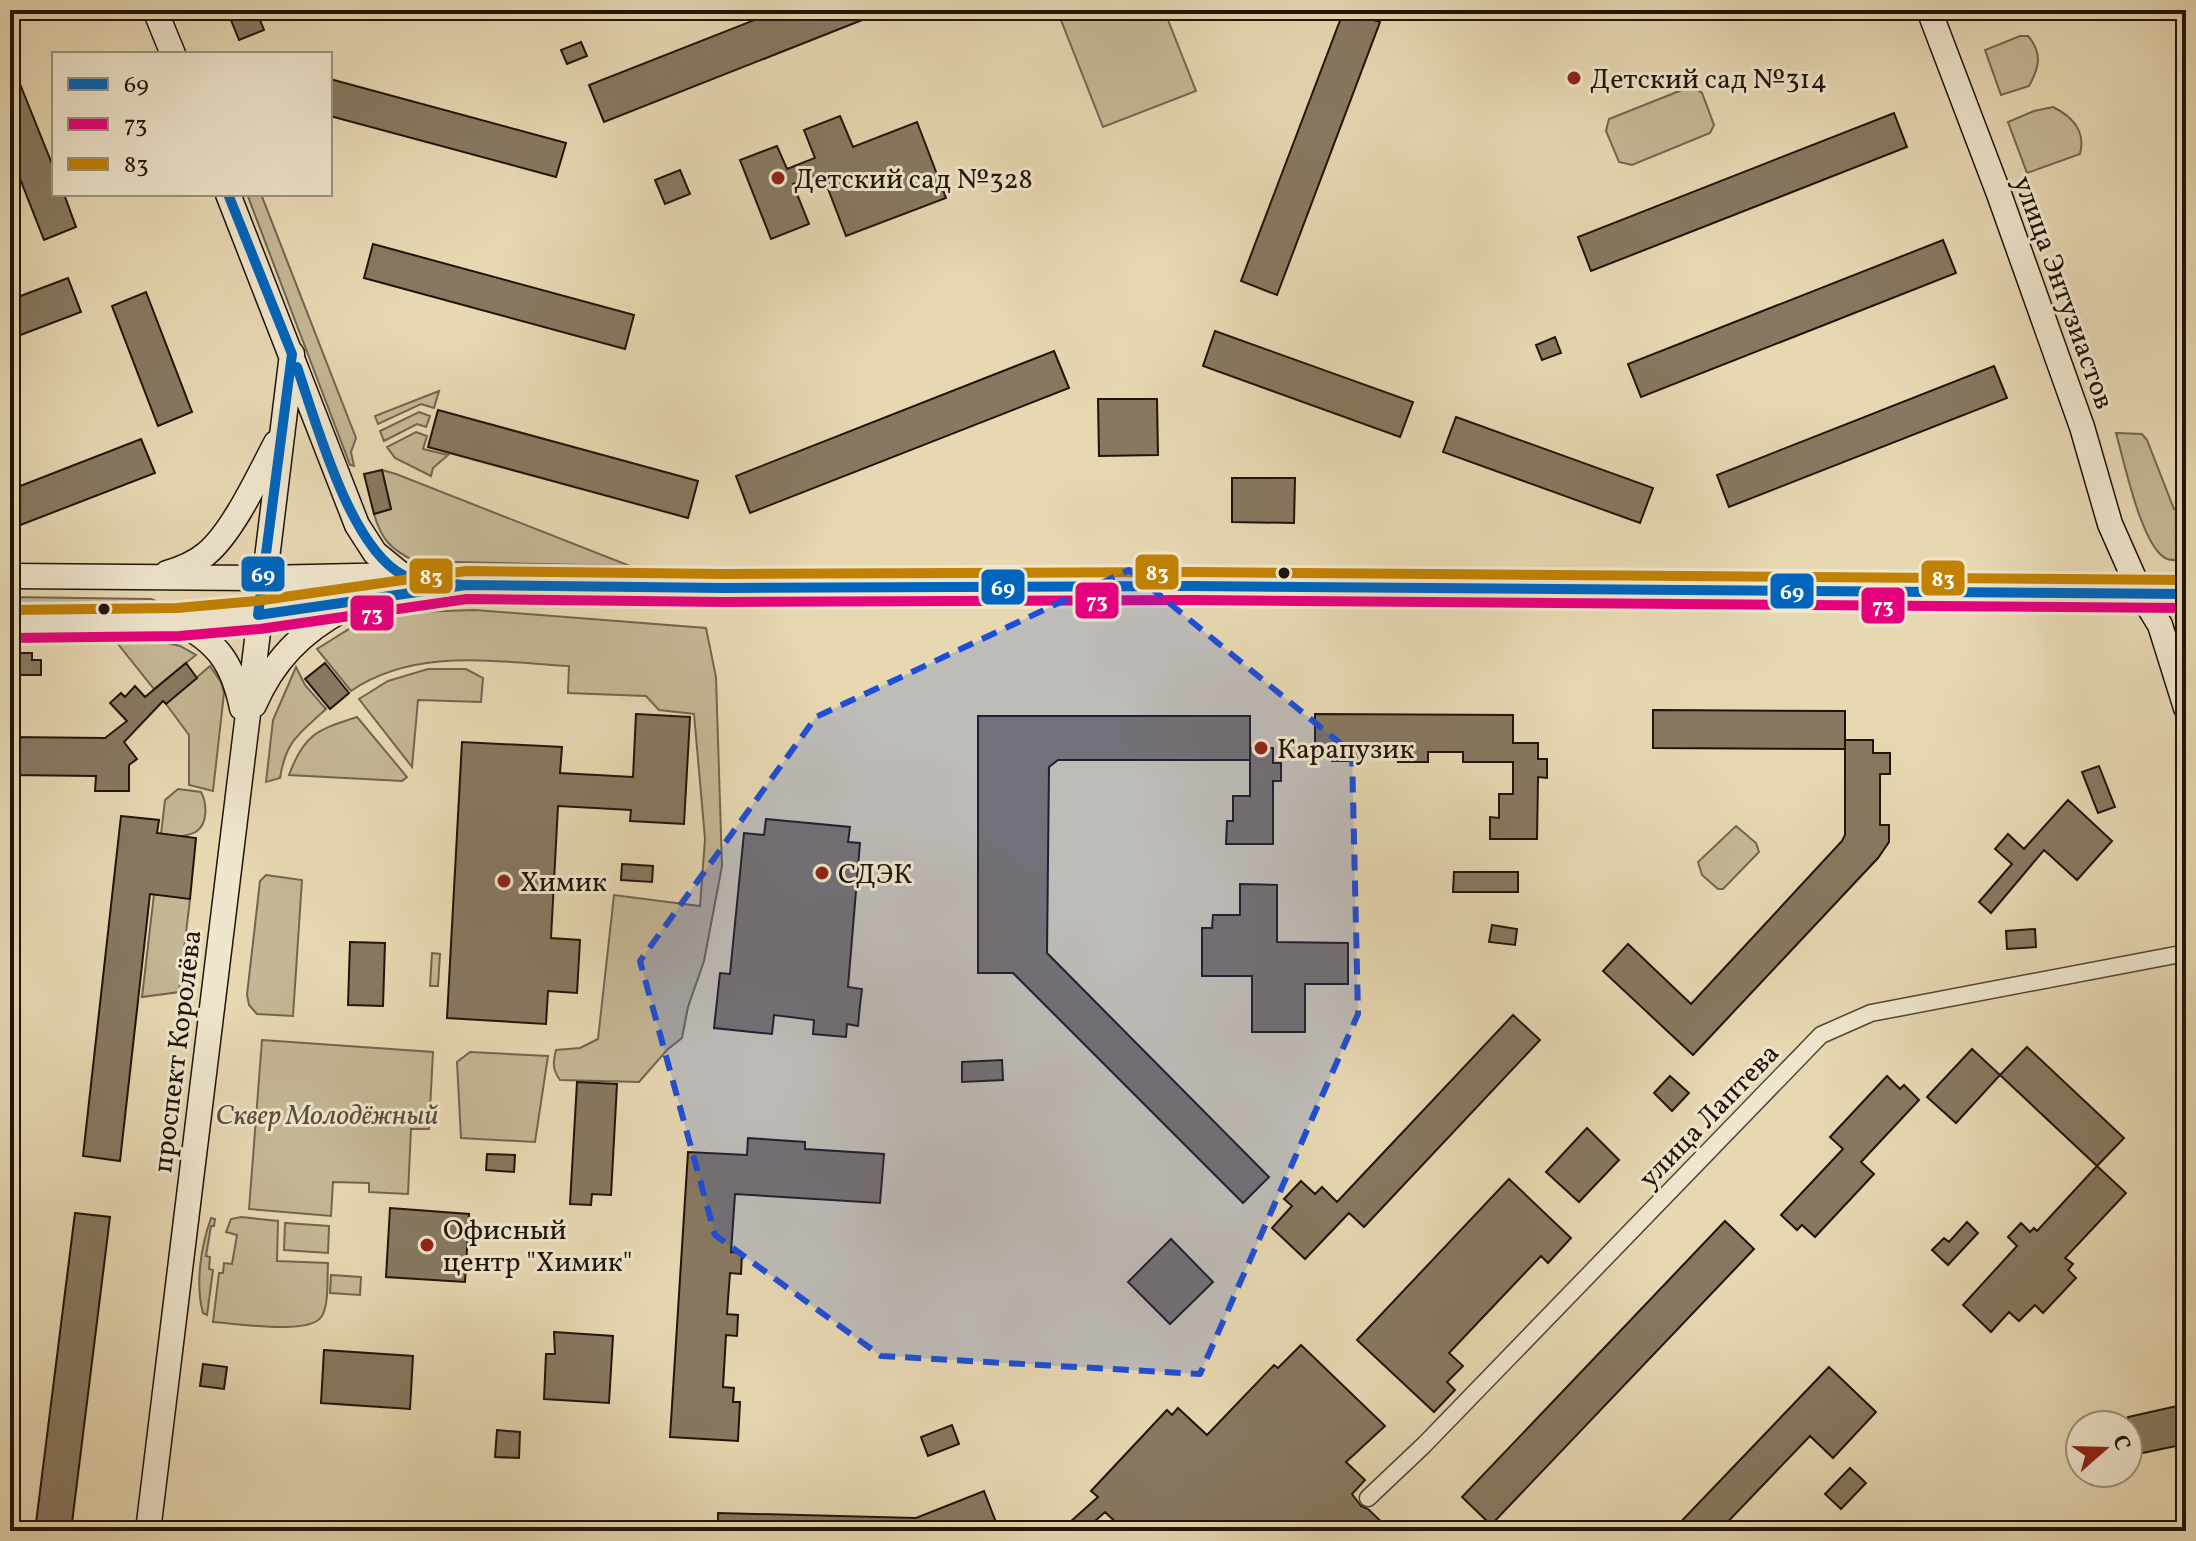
<svg xmlns="http://www.w3.org/2000/svg" width="2196" height="1541" viewBox="0 0 2196 1541" font-family="Vollkorn,serif">
	<style>
		.green { fill: #c5b795; stroke: #72654f; stroke-width: 2 }
		.building { fill: #877961; stroke: #1f1309; stroke-width: 2 }
		.lines { fill: none; stroke-linecap: round; stroke-linejoin: round }
		.minor-casing { stroke: #514433; stroke-width: 19 }
		.secondary-casing { stroke: #1f1309; stroke-width: 27 }
		.minor { stroke: #efe6cd; stroke-width: 16 }
		.secondary { stroke: #efe6cd; stroke-width: 24 }
		.bus-1-casing { stroke: #efe6cd; stroke-width: 16 }
		.bus-2-casing { stroke: #efe6cd; stroke-width: 16 }
		.bus-3-casing { stroke: #efe6cd; stroke-width: 16 }
		.bus-1 { stroke: #0065bd; stroke-width: 10 }
		.bus-2 { stroke: #e5007d; stroke-width: 10 }
		.bus-3 { stroke: #c18102; stroke-width: 10 }
		.marked { fill: #1d4ed8; fill-opacity: 0.2; stroke: #1d4ed8; stroke-width: 6; stroke-dasharray: 16 10; stroke-linejoin: round }
		.poi-dot { fill: #8f2418; stroke: #efe6cd; stroke-width: 3 }
		.bus-dot { fill: #1f1309; stroke: #efe6cd; stroke-width: 3 }
		.labels { text-anchor: middle; stroke-width: 6; stroke-linejoin: round; paint-order: stroke }
		.poi-label { font-size: 28px; fill: #1f1309; stroke: #efe6cd; text-anchor: start }
		.street-label { font-size: 28px; fill: #1f1309; stroke: #efe6cd }
		.park-label { font-size: 28px; font-style: italic; fill: #594c3a; stroke: #efe6cd }
		.line-badge { stroke: #efe6cd; stroke-width: 3 }
		.badge-label { font-size: 22px; text-anchor: middle; font-weight: bold; fill: #fff }
	</style>
	<rect width="100%" height="100%" fill="#e7d8b2"/>
	<filter id="stains"><feTurbulence type="fractalNoise" baseFrequency=".0025" numOctaves="4"/><feColorMatrix values="0 0 0 0 .2 0 0 0 0 .09 0 0 0 0 .02 0 0 0 .5 -.17"/></filter>
	<radialGradient id="worn" r=".72"><stop offset=".6" stop-color="#630" stop-opacity="0"/><stop offset="1" stop-color="#630" stop-opacity=".3"/></radialGradient>
	<!-- green -->
	<path class="green" d="M1057,10H1164L1196,91L1103,127Z
		M2020,36H2028C2043,53 2039,68 2029,86L2001,95L1985,50Z
		M1692,86L1702,93L1714,125L1710,133L1632,165L1619,162L1606,131L1609,119Z
		M2053,107C2073,117 2086,131 2080,154L2027,173L2008,122L2034,111Z
		M247,194H261L356,438L351,452L354,466L350,465Z
		M439,391L434,408L421,404L378,424L375,416Z
		M419,412L430,416L426,427L417,424L384,441L380,431Z
		M416,432L427,436L423,449L448,455L433,468L431,476L395,458L387,447Z
		M2116,433L2142,434L2147,440L2174,509L2186,510V560C2181,560 2172,561 2167,559C2142,549 2124,461 2116,433Z
		M382,470L396,474L630,566L415,561C391,550 381,539 374,514L391,509Z
		M10,597L151,599L168,606L165,610L144,612L10,613Z
		M475,610L706,628L716,677L722,866L704,961L688,1007L682,1038L667,1050L639,1082L560,1080C552,1069 553,1062 556,1050L580,1048L598,1039L614,895L700,906L705,839L694,714L659,710L646,696L568,693L569,666C496,662 415,647 351,691L317,649L357,624L382,613Z
		M147,638L180,646L196,655L154,689L114,639Z
		M210,666L221,682L224,693L213,791L189,785V735L166,704Z
		M296,667L305,685L326,709C299,734 286,740 280,778L266,782L273,720Z
		M428,669H466L483,678L481,702L418,700L412,767L359,699L388,681Z
		M357,717L407,777L402,781L289,775C304,734 317,730 357,717Z
		M178,789L201,792C207,803 208,823 197,831C193,834 188,835 183,836L176,897L190,899L179,992L142,997L165,800Z
		M1736,826L1756,843L1759,852L1723,889H1718L1702,875L1698,862Z
		M266,875L302,880L293,1016L257,1014L249,1005L247,995L260,881Z
		M432,953L440,954L438,986H430Z
		M262,1040L433,1052L429,1129H411L408,1194L369,1192V1183L333,1182L331,1216L249,1209Z
		M470,1052L548,1056L535,1142L461,1138L457,1062Z
		M241,1217L278,1221L277,1261L328,1263C327,1279 329,1300 323,1314C315,1337 235,1323 213,1322L219,1273H223L224,1263L232,1264L237,1235L226,1232L231,1219Z
		M211,1218L215,1219L214,1226H211L206,1256L210,1257L209,1269L213,1270L207,1315L203,1313C195,1284 201,1246 211,1218Z
		M285,1223L329,1226L328,1253L284,1250Z
		M331,1275L361,1277L360,1295L330,1293Z"/>
	<!-- building -->
	<path class="building" d="M227,10H256L264,30L239,40Z
		M780,10L885,11L604,122L589,85Z
		M1344,10L1380,22L1277,295L1241,281Z
		M581,42L587,56L567,64L561,50Z
		M10,59L54,169V194H64L76,227L44,240L10,153Z
		M330,79L566,143L556,177L330,116Z
		M1894,113L1907,147L1591,271L1578,237Z
		M840,116L853,147L917,122L946,198L846,236L822,173L793,184L809,224L771,239L740,160L777,146L787,169L815,158L804,130Z
		M680,170L690,194L665,204L655,180Z
		M1943,240L1956,273L1641,397L1628,364Z
		M373,244L634,315L625,349L364,278Z
		M68,278L81,312L10,339V300Z
		M146,292L192,412L158,426L112,306Z
		M1215,331L1413,402L1400,437L1203,366Z
		M1555,337L1561,353L1542,360L1536,345Z
		M1054,351L1069,388L750,513L736,476Z
		M1994,366L2007,398L1729,507L1717,475Z
		M1098,399H1157L1158,455L1099,456Z
		M438,410L698,481L688,518L428,447Z
		M1456,417L1653,488L1640,523L1443,452Z
		M141,439L155,473L10,529V490Z
		M382,470L391,509L374,514L364,474Z
		M1232,478H1295L1294,523L1232,522Z
		M16,653H32V660H41V675H10V660H16Z
		M186,663L197,678L166,704L163,701L124,742L137,759L129,765V791H95L96,776L10,775V737L105,738L127,721L110,703L121,693L125,697L135,686L145,697Z
		M325,663L349,693L330,709L305,679Z
		M1653,710L1845,711V749L1653,748Z
		M636,714L690,717L684,824L630,821L631,810L558,806L551,938L580,940L577,993L548,991L546,1024L447,1018L462,742L562,747L560,773L633,777Z
		M1315,714L1513,715V743H1538V759H1547V778L1538,777L1537,839H1490V817L1499,818V794H1513V762H1463V752H1428V762H1398V753L1362,752V761H1332V751H1315Z
		M978,716H1250V760H1058L1049,767L1047,953L1269,1177L1243,1203L1013,973H978Z
		M1845,740H1873V753H1890V774H1880V825H1889V842L1878,858L1693,1055L1603,971L1628,944L1691,1004L1842,841L1845,835Z
		M1250,748H1273V763H1281V781H1273V844H1226L1227,821H1233V796H1250Z
		M2099,766L2115,807L2098,813L2082,772Z
		M2068,800L2112,841L2077,880L2044,850L1991,913L1979,902L2012,864L1995,849L2008,834L2024,849Z
		M121,816L159,820L157,833L196,838L190,899L150,894L120,1161L83,1156Z
		M766,819L850,827L848,842L860,843L848,987L862,989L860,1005L858,1026L847,1024L846,1037L813,1034L814,1020L774,1015L772,1034L714,1028L720,973L730,974L744,833L764,835Z
		M622,864L653,866L652,882L621,880Z
		M1454,872H1518V892H1453Z
		M1240,884L1277,885V942L1348,943V984H1305V1032H1252V976H1202V928H1212L1213,915H1240Z
		M1492,925L1517,929L1515,945L1489,942Z
		M2035,929L2036,947L2007,949L2006,931Z
		M350,942L385,943L383,1006L348,1005Z
		M1513,1015L1540,1040L1364,1227L1349,1213L1305,1259L1272,1228L1292,1206L1284,1199L1301,1181L1315,1194L1322,1187L1337,1202Z
		M2027,1047L2124,1138L2097,1166L2000,1075Z
		M1972,1049L2000,1075L1956,1123L1927,1097Z
		M1002,1060L1003,1080L962,1082V1062Z
		M1670,1076L1689,1093L1672,1111L1654,1093Z
		M1887,1076L1900,1089L1904,1085L1919,1100L1861,1162L1874,1174L1815,1237L1802,1225L1797,1230L1781,1215L1843,1149L1830,1137Z
		M577,1082L617,1084L611,1195L592,1194L591,1205L570,1204Z
		M1587,1128L1619,1160L1579,1202L1546,1172Z
		M748,1138L805,1142V1149L884,1154L880,1203L735,1194L731,1252L742,1253L741,1274L730,1273L727,1314L738,1315L737,1336L726,1335L723,1387L734,1388L733,1402H740L738,1441L670,1437L688,1152L747,1155Z
		M487,1154L515,1155L514,1172L486,1170Z
		M2097,1166L2126,1193L2065,1258L2073,1264L2068,1270L2076,1278L2043,1313L2035,1305L2019,1321L2009,1312L1991,1332L1963,1305L2017,1246L2008,1237L2021,1223L2030,1232L2034,1228L2037,1231Z
		M1509,1179L1571,1238L1548,1263L1541,1256L1449,1353L1463,1366L1447,1382L1455,1390L1434,1412L1357,1340Z
		M390,1208L469,1214L465,1282L386,1277Z
		M75,1213L110,1217L71,1531H35Z
		M1725,1221L1754,1249L1491,1525L1462,1497Z
		M1967,1222L1978,1233L1948,1265L1932,1250L1944,1238L1949,1242Z
		M1171,1239L1213,1282L1170,1324L1128,1282Z
		M554,1332L613,1336L609,1403L544,1399L546,1354H555Z
		M1301,1345L1385,1426L1346,1462L1365,1480L1352,1494L1361,1506L1368,1509L1391,1531H1125L1105,1512L1084,1531H1060L1098,1497L1091,1491L1167,1410L1172,1415L1178,1408L1207,1435L1274,1365L1278,1368Z
		M324,1350L413,1356L410,1409L321,1403Z
		M203,1364L227,1367L224,1389L200,1386Z
		M1829,1367L1876,1412L1833,1458L1810,1436L1719,1531H1672Z
		M2186,1404V1444L2128,1456V1417Z
		M952,1425L959,1444L928,1456L921,1437Z
		M497,1430L520,1432L519,1458L495,1457Z
		M1850,1468L1866,1483L1841,1509L1825,1494Z
		M984,1491L997,1525L981,1531H718V1513L916,1518Z"/>
	<g class="lines">
		<!-- minor casing -->
		<g class="minor-casing">
			<path id="minor" d="M1368,1498L1424,1445L1821,1035L1871,1013L2186,953"/>
		</g>
		<!-- secondary casing -->
		<g class="secondary-casing">
			<path id="secondary" d="M155,10L173,54
				M1929,10L1999,194L2082,427L2110,524L2141,594L2160,625L2186,708
				M228,194L357,525L375,553L402,575
				M167,573C181,569 195,563 206,554C233,532 259,475 276,443
				M10,576L265,578L402,575L435,580
				M178,622C218,642 233,664 242,708
				M10,624L178,622L258,615L466,585L724,588L1192,586L2186,594
				M254,705C273,661 302,631 344,609
				M148,1531L292,354"/>
		</g>
		<!-- minor -->
		<use href="#minor" class="minor"/>
		<!-- secondary -->
		<use href="#secondary" class="secondary"/>
		<!-- bus-1 casing -->
		<g class="bus-1-casing">
			<path id="bus-1" d="M228,194L292,354L258,615L466,585L724,588L1192,586L2186,594
				M297,367C316,422 350,548 403,575C420,584 445,582 464,585"/>
		</g>
		<!-- bus-2 casing -->
		<g class="bus-2-casing">
			<path id="bus-2" d="M10,638L179,636L260,629L467,599L724,602L1192,600L2186,608"/>
		</g>
		<!-- bus-3 casing -->
		<g class="bus-3-casing">
			<path id="bus-3" d="M10,610L177,608L256,601L466,571L724,574L1192,572L2186,580"/>
		</g>
		<!-- bus-1 -->
		<use href="#bus-1" class="bus-1"/>
		<!-- bus-2 -->
		<use href="#bus-2" class="bus-2"/>
		<!-- bus-3 -->
		<use href="#bus-3" class="bus-3"/>
	</g>
	<!-- marked area -->
	<path class="marked" d="M1129,570L1352,753L1358,1014L1200,1374L881,1356L715,1235L640,961L816,717Z"/>
	<!-- markers -->
	<g class="poi-dot">
		<circle cx="1574" cy="78" r="8"/>
		<circle cx="778" cy="178" r="8"/>
		<circle cx="1261" cy="748" r="8"/>
		<circle cx="822" cy="873" r="8"/>
		<circle cx="504" cy="881" r="8"/>
		<circle cx="427" cy="1245" r="8"/>
	</g>
	<g class="bus-dot">
		<circle cx="1284" cy="573" r="7"/>
		<circle cx="104" cy="609" r="7"/>
	</g>
	<g class="labels">
		<!-- poi labels -->
		<g class="poi-label">
			<text x="1590" y="88">Детский сад №314</text>
			<text x="794" y="188">Детский сад №328</text>
			<text x="1277" y="758">Карапузик</text>
			<text x="838" y="883">СДЭК</text>
			<text x="520" y="891">Химик</text>
			<text x="443" y="1239">Офисный<tspan x="443" dy="32">центр "Химик"</tspan></text>
		</g>
		<!-- street labels -->
		<g class="street-label">
			<text transform="translate(2065 292) rotate(70)" y="10">улица Энтузиастов</text>
			<text transform="translate(176 1051) rotate(-83)" y="10">проспект Королёва</text>
			<text transform="translate(1708 1115) rotate(-46)" y="10">улица Лаптева</text>
		</g>
		<!-- park labels -->
		<g class="park-label">
			<text x="327" y="1124">Сквер Молодёжный</text>
		</g>
	</g>
	<g class="line-badge">
		<rect x="1134" y="553" width="46" height="38" rx="8" fill="#c18102"/>
		<rect x="240" y="555" width="46" height="38" rx="8" fill="#0065bd"/>
		<rect x="408" y="557" width="46" height="38" rx="8" fill="#c18102"/>
		<rect x="1920" y="559" width="46" height="38" rx="8" fill="#c18102"/>
		<rect x="980" y="568" width="46" height="38" rx="8" fill="#0065bd"/>
		<rect x="1769" y="572" width="46" height="38" rx="8" fill="#0065bd"/>
		<rect x="1074" y="581" width="46" height="39" rx="8" fill="#e5007d"/>
		<rect x="1860" y="586" width="46" height="39" rx="8" fill="#e5007d"/>
		<rect x="349" y="594" width="46" height="38" rx="8" fill="#e5007d"/>
	</g>
	<g class="badge-label">
		<text x="1157" y="580">83</text>
		<text x="263" y="582">69</text>
		<text x="431" y="584">83</text>
		<text x="1943" y="586">83</text>
		<text x="1003" y="595">69</text>
		<text x="1792" y="599">69</text>
		<text x="1097" y="608">73</text>
		<text x="1883" y="613">73</text>
		<text x="372" y="621">73</text>
	</g>
	<!-- margin -->
	<rect width="2196" height="1541" fill="none" stroke="#e7d8b2" stroke-width="40"/>
	<rect x="12" y="12" width="2172" height="1517" fill="none" stroke="#1f1309" stroke-width="4"/>
	<rect x="20" y="20" width="2156" height="1501" fill="none" stroke="#1f1309" stroke-width="2"/>
	<!-- legend -->
	<rect x="52" y="52" width="280" height="144" fill="#efe6cd" stroke="#9c927f" stroke-width="2"/>
	<rect x="68" y="78" width="40" height="12" fill="#0065bd" stroke="#9c927f" stroke-width="2"/>
	<text x="124" y="92" font-size="24" fill="#1f1309">69</text>
	<rect x="68" y="118" width="40" height="12" fill="#e5007d" stroke="#9c927f" stroke-width="2"/>
	<text x="124" y="132" font-size="24" fill="#1f1309">73</text>
	<rect x="68" y="158" width="40" height="12" fill="#c18102" stroke="#9c927f" stroke-width="2"/>
	<text x="124" y="172" font-size="24" fill="#1f1309">83</text>
	<!-- north arrow -->
	<g transform="translate(2104 1449) rotate(70)"><circle r="38" fill="#efe6cd" stroke="#9c927f" stroke-width="2"/>
	<path d="M0-6L14 30L0 20L-14 30Z" fill="#8f2418"/>
	<text y="-12" font-size="22" font-weight="bold" text-anchor="middle" fill="#1f1309">С</text>
	</g>
	<rect width="100%" height="100%" filter="url(#stains)"/>
	<rect width="100%" height="100%" fill="url(#worn)"/>
</svg>
